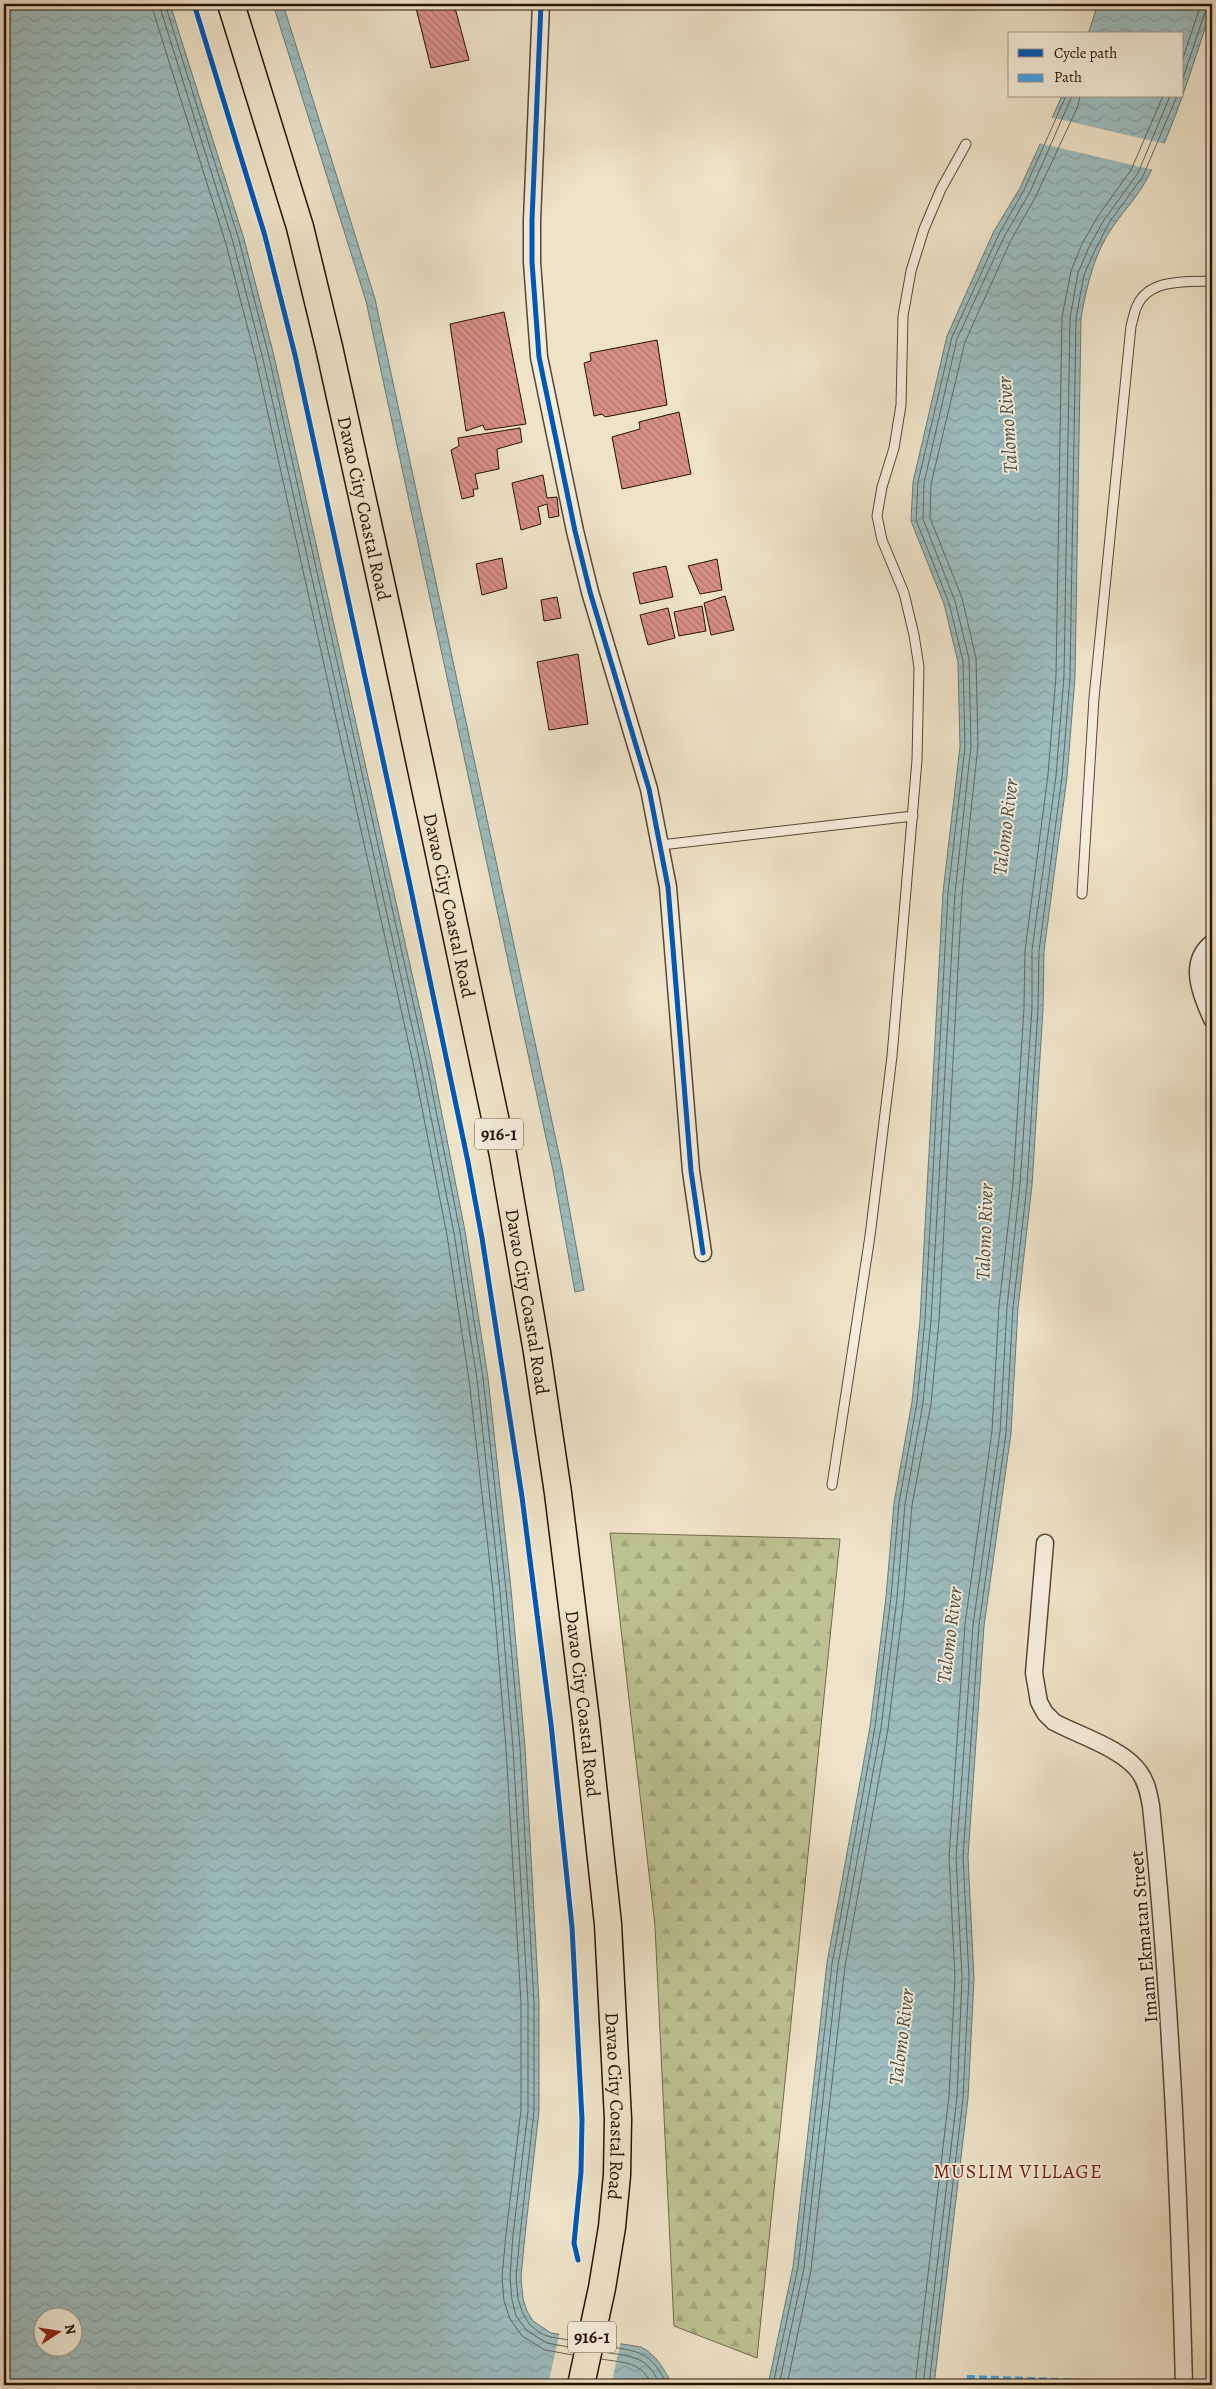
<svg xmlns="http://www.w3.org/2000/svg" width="1216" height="2389" viewBox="0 0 1216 2389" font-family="Alegreya,serif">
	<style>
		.forest { fill: url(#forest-firs); stroke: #726a4a }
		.water { fill: url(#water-waves); stroke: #6e7872; fill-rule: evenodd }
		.pier { fill: #eee3c8 }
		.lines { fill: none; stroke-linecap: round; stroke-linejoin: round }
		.shore { stroke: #626760; stroke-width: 1 }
		.building { fill: url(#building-back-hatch); stroke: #281201 }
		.service-casing { stroke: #5a4633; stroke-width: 11 }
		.minor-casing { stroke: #5a4633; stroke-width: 19 }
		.primary-casing { stroke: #281201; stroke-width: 29 }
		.service { stroke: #f4eddb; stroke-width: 9 }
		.minor { stroke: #f4eddb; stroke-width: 16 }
		.primary { stroke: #eee3c8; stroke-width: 26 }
		.quiet { stroke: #3ea1e9; stroke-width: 4; stroke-dasharray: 8 4; stroke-linecap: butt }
		.cycleway-casing { stroke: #f4eddb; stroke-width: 8 }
		.cycleway { stroke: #0057b8; stroke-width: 5 }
		.labels { text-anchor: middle; stroke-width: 4; stroke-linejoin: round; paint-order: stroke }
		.shield { fill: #f4eddb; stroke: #655442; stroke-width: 1 }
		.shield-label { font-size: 18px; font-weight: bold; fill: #281201 }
		.street-label { font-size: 19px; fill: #281201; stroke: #f4eddb }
		.water-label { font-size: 20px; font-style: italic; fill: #514e43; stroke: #f4eddb }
		.neighbourhood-label { font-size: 20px; letter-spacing: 1px; fill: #7a1f14; stroke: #f4eddb }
	</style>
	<defs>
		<pattern id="forest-firs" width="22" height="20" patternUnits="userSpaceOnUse" patternTransform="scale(1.25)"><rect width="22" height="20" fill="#bdc293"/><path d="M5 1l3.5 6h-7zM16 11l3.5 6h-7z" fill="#a2a67d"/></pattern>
		<pattern id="water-waves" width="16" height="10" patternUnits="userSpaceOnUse" patternTransform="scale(1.25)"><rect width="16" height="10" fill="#9cbcbe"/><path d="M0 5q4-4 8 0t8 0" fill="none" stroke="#86a1a2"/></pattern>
		<pattern id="building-back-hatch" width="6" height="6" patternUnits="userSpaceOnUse" patternTransform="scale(1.25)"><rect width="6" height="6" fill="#d78e88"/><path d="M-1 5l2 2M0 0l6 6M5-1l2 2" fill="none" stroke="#ae736d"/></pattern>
	</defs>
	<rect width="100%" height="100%" fill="#eee3c8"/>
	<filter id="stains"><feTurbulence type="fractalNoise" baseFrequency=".004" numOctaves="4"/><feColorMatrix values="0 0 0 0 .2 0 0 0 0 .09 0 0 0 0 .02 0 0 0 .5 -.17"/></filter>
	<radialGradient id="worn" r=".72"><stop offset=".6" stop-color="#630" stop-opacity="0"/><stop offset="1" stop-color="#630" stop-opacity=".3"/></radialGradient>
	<!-- forest -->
	<path class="forest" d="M610,1533L840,1539L757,2358L674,2326L655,1926Z"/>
	<!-- water -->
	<path class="water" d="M4,4H170L244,239L274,356L431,1059L465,1231L488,1378L511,1589L525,1747L539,2003V2111L525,2235L521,2277L523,2299L527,2311L533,2321L551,2333L641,2347C658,2356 663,2369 673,2385H4ZM42,2316H72V2346H42Z
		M273,4H283L375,299L562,1168L584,1290L575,1292L553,1170L366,301Z
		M1098,4H1212L1210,14C1191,69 1175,127 1147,179C1138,196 1125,209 1114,225C1094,253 1087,285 1081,318L1075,677L1067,777L1044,951L1043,1009L1032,1185L1018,1308L1011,1433L984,1626L968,1857L974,1979L968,2098L934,2385H768L793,2267L827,1963L870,1727L886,1597L894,1503L912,1402L920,1320L943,892L960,747L958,662L944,604L911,521L913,482L947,336L994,231L1020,188L1062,96H1182V34H1088Z"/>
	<!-- pier -->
	<path class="pier" d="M1050,117L1166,144L1154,170L1038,143Z
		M560,2331L621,2341L611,2385H548Z"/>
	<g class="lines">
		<!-- shore -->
		<path class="shore" d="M151,4L226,244L256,360L413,1063L447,1235L469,1380L493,1591L506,1748L521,2003V2110L506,2234L502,2277L504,2301L510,2319L522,2336L545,2350L573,2355
			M159,4L233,242L263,359L420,1062L454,1233L477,1379L500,1591L513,1748L528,2003V2111L513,2235L510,2277L512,2300L516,2316L527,2331L547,2343L574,2348
			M165,4L239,240L269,357L426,1060L460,1232L483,1378L506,1590L520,1747L534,2003V2111L520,2235L516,2277L518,2299L523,2314L530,2325L540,2333L550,2337L576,2341
			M1182,61L1199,10L1204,4
			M1182,81L1205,12L1212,8
			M604,2346C639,2351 651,2351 667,2385
			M603,2352C633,2357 647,2355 660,2385
			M601,2359C625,2363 641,2361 652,2385
			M773,2385L798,2267L832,1964L875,1727L891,1597L899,1503L917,1402L925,1320L948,893L965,747L963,661L949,603L916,520L918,482L952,337L999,234L1024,190L1066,96
			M779,2385L804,2268L838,1965L881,1728L897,1598L905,1504L923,1403L931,1321L955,893L971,746L969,659L955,601L923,519L924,483L957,339L1004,237L1030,192L1072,96
			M787,2385L811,2270L845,1966L888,1729L904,1599L912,1505L931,1404L939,1321L962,894L978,746L976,658L962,598L930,518L931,484L965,342L1011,240L1036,196L1078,106L1080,96
			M915,2385L949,2096L955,1978L949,1857L965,1624L992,1431L999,1306L1013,1183L1024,1008L1025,950L1048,775L1056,676L1062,317L1071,271L1082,244L1098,216L1131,170L1163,96
			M923,2385L957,2097L962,1978L956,1857L973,1625L1000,1432L1007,1307L1020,1184L1032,1008V950L1056,776L1064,676L1070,318L1078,273L1089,247L1104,220L1138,173L1170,96
			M929,2385L963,2098L969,1978L963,1857L979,1625L1006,1433L1013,1307L1027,1185L1038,1009L1039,951L1062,777L1070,677L1076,318L1084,275L1095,250L1109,223L1143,176L1177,96"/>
	</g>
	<!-- building -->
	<path class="building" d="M415,4H454L469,60L431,68Z
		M504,312L526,424L485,430L483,425L466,431L450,324Z
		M657,340L667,405L605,417L602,414L594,416L584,363L591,361L590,353Z
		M679,412L691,474L622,489L612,437L640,429L639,422Z
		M520,428L522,442L497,449L499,469L475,474L478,489H473L474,496L462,499L451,450L459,446L458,438Z
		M543,475L547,498L557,497L559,516L549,518L547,504L538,507L541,524L521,530L512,483Z
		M502,558L507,588L482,595L476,564Z
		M717,559L722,590L700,594L688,566Z
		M666,566L673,597L640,604L633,573Z
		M725,596L734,630L711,635L704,603Z
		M557,597L561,618L544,621L541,600Z
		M702,606L706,631L679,636L674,612Z
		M668,608L675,638L648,645L640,615Z
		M578,654L588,724L549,730L537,662Z"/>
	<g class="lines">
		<!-- service casing -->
		<g class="service-casing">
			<path id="service" d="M661,845L913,816
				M1082,894L1094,698L1131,326C1133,320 1134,312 1137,306C1149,278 1187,282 1212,281
				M832,1485L870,1236L892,1056L917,760L919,667L914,635L904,593L882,540L877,516L882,487L894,448L901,405L903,316L911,271L924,229L941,189L966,144"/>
		</g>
		<!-- minor casing -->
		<g class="minor-casing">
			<path id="minor" d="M541,4L532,220V262L539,357L575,531L590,592L649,789L668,887L691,1171L703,1253
				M1212,943C1187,963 1201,995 1212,1019
				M1045,1543L1034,1673L1039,1702L1045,1713L1054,1722C1080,1736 1124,1749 1140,1773C1147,1783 1149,1795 1151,1806C1171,1999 1179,2192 1184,2385"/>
		</g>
		<!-- primary casing -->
		<g class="primary-casing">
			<g id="primary">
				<path id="s1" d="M231,4L300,227L329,347L392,632L503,1155L537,1352L558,1493L586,1720L608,1924L618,2119L617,2175L612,2227L602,2288L581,2385"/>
			</g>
		</g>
		<!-- service -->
		<use href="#service" class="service"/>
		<!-- minor -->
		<use href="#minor" class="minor"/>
		<!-- primary -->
		<use href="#primary" class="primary"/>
		<!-- quiet -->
		<path class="quiet" d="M967,2377L1184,2384"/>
		<!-- cycleway casing -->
		<g class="cycleway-casing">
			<path id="cycleway" d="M194,4L265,236L295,355L407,871L468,1162L482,1238L522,1497L551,1724L572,1927L582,2119L581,2172L574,2243L578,2260
				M541,4L532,220V262L539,357L575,531L590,592L649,789L668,887L691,1171L703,1253"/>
		</g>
		<!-- cycleway -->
		<use href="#cycleway" class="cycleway"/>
	</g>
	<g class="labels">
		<!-- shield labels -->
		<g class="shield">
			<rect x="475" y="1118.5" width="48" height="31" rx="4"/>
			<rect x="568" y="2321.5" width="48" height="31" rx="4"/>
		</g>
		<g class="shield-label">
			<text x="499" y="1140">916-1</text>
			<text x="592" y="2343">916-1</text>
		</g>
		<!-- street labels -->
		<g class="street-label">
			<text dy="7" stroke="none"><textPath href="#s1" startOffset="522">Davao City Coastal Road</textPath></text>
			<text dy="7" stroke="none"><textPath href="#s1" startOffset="928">Davao City Coastal Road</textPath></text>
			<text dy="7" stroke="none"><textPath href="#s1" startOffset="1332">Davao City Coastal Road</textPath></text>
			<text dy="7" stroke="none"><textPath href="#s1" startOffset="1738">Davao City Coastal Road</textPath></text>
			<text transform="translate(1143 1937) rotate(-95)" y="7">Imam Ekmatan Street</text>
			<text dy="7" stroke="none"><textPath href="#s1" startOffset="2142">Davao City Coastal Road</textPath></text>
		</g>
		<!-- water labels -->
		<g class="water-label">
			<text transform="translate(1007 425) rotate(-94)" y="7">Talomo River</text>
			<text transform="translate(1005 827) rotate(-83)" y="7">Talomo River</text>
			<text transform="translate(984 1232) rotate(-88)" y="7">Talomo River</text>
			<text transform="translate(949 1635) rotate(-83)" y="7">Talomo River</text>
			<text transform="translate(901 2037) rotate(-83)" y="7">Talomo River</text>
		</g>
		<!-- neighbourhood labels -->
		<g class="neighbourhood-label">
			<text x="1018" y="2178">MUSLIM VILLAGE</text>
		</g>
	</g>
	<!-- margin -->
	<rect width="1216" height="2389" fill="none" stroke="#eee3c8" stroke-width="20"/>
	<rect x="5" y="5" width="1206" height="2379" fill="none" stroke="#281201" stroke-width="2.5"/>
	<rect x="10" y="10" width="1196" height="2369" fill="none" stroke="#281201"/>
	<!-- legend -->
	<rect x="1008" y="32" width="175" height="65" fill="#f4eddb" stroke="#a29584"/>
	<rect x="1018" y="49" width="25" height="8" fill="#0057b8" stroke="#a29584"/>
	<text x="1054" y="58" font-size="15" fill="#281201">Cycle path</text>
	<rect x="1018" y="74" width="25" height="8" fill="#3ea1e9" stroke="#a29584"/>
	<text x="1054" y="82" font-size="15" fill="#281201">Path</text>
	<!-- north arrow -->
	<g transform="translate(58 2332) rotate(78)"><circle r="24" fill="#f4eddb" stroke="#a29584"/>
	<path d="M0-4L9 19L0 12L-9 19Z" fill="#8f2418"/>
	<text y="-8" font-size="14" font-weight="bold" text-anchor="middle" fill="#281201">N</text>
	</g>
	<rect width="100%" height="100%" filter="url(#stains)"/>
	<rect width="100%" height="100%" fill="url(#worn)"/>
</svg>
